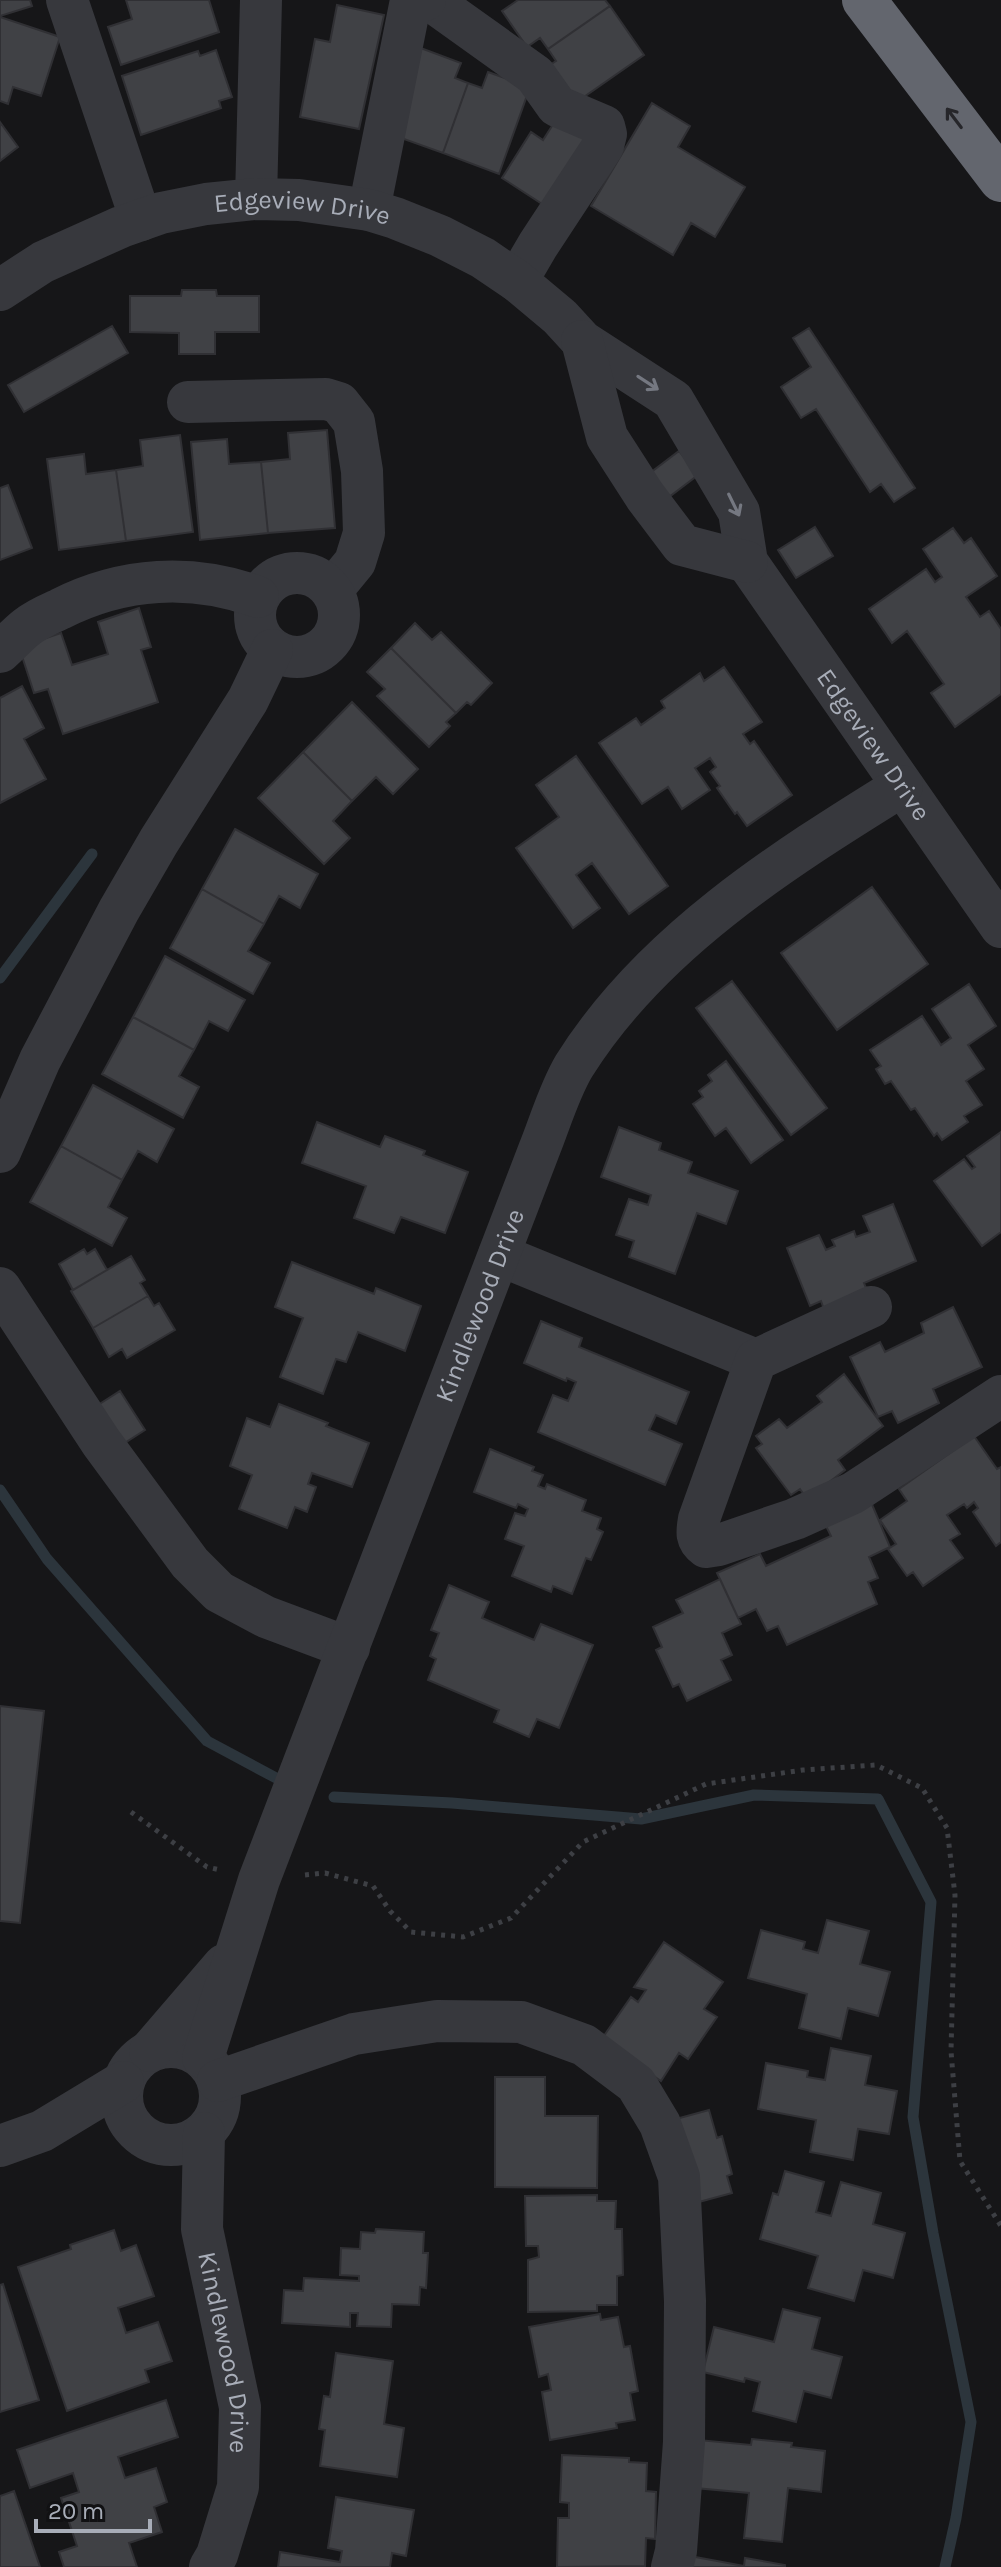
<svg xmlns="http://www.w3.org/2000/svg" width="1001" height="2567" viewBox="0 0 1001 2567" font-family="Karla,sans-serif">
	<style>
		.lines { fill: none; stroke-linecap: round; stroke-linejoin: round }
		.stream { stroke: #2c353c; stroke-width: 11 }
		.building { fill: #404145; stroke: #303034; stroke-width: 2 }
		.path { stroke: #3d3f44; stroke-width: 5; stroke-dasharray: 4 6; stroke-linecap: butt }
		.minor { stroke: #37383d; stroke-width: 42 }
		.highway { stroke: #63666e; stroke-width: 44 }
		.oneway { stroke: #26262a }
		.oneway2 { stroke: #757881 }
		.labels { text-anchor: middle; stroke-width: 7; stroke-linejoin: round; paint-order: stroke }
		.street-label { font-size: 26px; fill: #a8adb8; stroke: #111113 }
	</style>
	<rect width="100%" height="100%" fill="#161618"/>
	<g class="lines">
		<!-- stream -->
		<path class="stream" d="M0,978L92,854
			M0,1490L47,1559L207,1741L278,1779
			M334,1797L452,1803L641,1819L754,1795L878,1799L931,1902L913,2117L933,2233L971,2422L956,2518L945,2567"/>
	</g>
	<!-- building -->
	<path class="building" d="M0,0H30L32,6L0,16Z
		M126,0H209L219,32L121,65L108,27L132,19Z
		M518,0H605L610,6L548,49L540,38L527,47L502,11Z
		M337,5L384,15L359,129L300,117L315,39L330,42Z
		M610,6L644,55L568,108L542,70L556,61L548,49Z
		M0,17L60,37L41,96L13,87L8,104L0,101Z
		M418,47L461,63L455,78L468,83L443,153L387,133Z
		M216,50L232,97L219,101L221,108L141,135L122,76L198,51L200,56Z
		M488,72L530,87L499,174L443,153L468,83L482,88Z
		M652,103L690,126L678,147L745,187L715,237L691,223L673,255L591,206Z
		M559,115L598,139L553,211L502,178L531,132L543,140Z
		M0,122L18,147L0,161Z
		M182,290H216L217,296H259V332H215V354H179V333L130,332V296H181Z
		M112,326L128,353L24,412L8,385Z
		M809,328L915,488L894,502L881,484L870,492L816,409L801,418L781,387L811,367L793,338Z
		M327,430L335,528L268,533L261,462L290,459L288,433Z
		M180,435L193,532L126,541L116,470L143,466L140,440Z
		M227,439L229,464L261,462L268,533L200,540L191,442Z
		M679,451L698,475L669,497L650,473Z
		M84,454L86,474L116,470L126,541L59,550L47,459Z
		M8,485L32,548L0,560V488Z
		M815,527L833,556L796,578L778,550Z
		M953,528L964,543L971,538L997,576L966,597L980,617L989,611L1001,629V694L955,727L931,693L944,684L907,631L892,643L869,609L926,569L935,582L942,577L923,549Z
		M139,608L151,647L141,650L158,702L63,734L48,689L34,693L19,647L61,633L72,665L108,654L98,622Z
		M415,623L432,640L441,632L492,683L471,705L467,702L456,713L391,648Z
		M391,648L456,713L446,722L450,726L429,747L377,696L385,689L367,672Z
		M724,667L762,722L743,734L750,744L754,741L792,795L747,826L737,812L735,814L717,788L720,786L710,772L716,767L710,758L695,768L710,790L682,809L668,787L642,804L599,743L636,718L641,725L665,708L661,701L700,673L704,681Z
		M22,686L44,728L24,739L46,779L0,803V698Z
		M352,702L418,769L393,794L376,777L352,801L303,752Z
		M303,752L352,801L333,821L350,838L324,864L258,798Z
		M576,756L668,886L629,914L592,863L576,875L600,908L573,928L516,848L559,817L536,785Z
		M235,829L318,874L300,908L279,896L264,924L202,889Z
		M872,887L928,964L837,1030L781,953Z
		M202,889L264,924L248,951L270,963L253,994L170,948Z
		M165,956L245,1000L228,1031L209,1021L194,1050L133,1017Z
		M732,981L827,1108L791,1135L696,1008Z
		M969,984L996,1026L968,1045L984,1069L966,1081L982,1105L964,1116L968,1122L942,1140L937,1133L934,1136L915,1108L911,1110L891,1081L885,1084L876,1069L881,1066L870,1050L922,1016L941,1045L951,1038L932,1009Z
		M133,1017L194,1050L179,1076L199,1087L183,1118L102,1074Z
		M726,1061L783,1140L751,1163L726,1128L715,1136L693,1104L703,1097L699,1091L712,1081L708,1075Z
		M93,1085L174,1129L157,1162L138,1151L122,1180L61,1146Z
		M317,1122L380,1147L385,1136L425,1151L423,1155L468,1172L445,1233L401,1217L394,1233L354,1218L366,1186L302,1163Z
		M619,1127L661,1143L659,1150L692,1162L688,1173L738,1191L726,1224L697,1213L675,1274L629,1257L634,1241L616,1235L629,1199L648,1205L651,1195L601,1177Z
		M1001,1132V1232L982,1246L934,1181L964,1159L972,1169L975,1167L967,1156Z
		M61,1146L122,1180L108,1207L127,1218L112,1246L30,1202Z
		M893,1204L916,1261L864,1283L870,1298L826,1315L821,1301L810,1306L787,1248L819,1235L826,1250L835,1246L832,1240L854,1231L856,1237L870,1232L863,1216Z
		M84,1249L87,1254L95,1249L107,1270L73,1290L59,1264Z
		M131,1256L145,1280L140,1283L148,1296L93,1328L71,1291Z
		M292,1262L374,1294L376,1288L421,1306L405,1351L358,1332L346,1362L336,1359L323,1394L280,1377L303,1318L275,1307Z
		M148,1296L154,1306L159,1303L175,1330L127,1358L122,1349L109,1357L93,1328Z
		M953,1307L982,1367L933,1389L939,1403L898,1423L892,1411L878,1417L850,1357L880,1342L885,1352L924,1333L921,1323Z
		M541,1321L582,1338L579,1347L689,1392L676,1424L656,1415L649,1430L682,1444L665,1485L538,1432L553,1395L568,1401L576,1382L567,1378L566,1381L524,1363Z
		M844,1374L883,1426L838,1460L845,1470L807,1499L800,1489L791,1495L756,1448L762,1444L756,1436L779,1419L787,1428L822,1402L817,1396Z
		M120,1391L145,1430L123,1444L98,1405Z
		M279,1404L328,1423L326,1426L369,1443L352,1487L312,1473L308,1484L316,1487L307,1512L295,1507L287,1528L239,1509L252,1475L230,1466L247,1418L270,1427Z
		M974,1436L997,1469L1001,1467V1542L996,1546L973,1512L978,1508L974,1502L967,1508L964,1504L947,1515L960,1534L950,1540L963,1558L923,1586L913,1572L907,1576L888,1549L896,1544L880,1520L907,1501L899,1489Z
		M490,1449L534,1467L532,1471L543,1475L538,1486L545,1489L547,1484L586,1500L582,1511L601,1518L597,1529L603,1532L591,1560L586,1558L572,1594L553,1586L551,1592L512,1576L524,1546L505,1539L515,1513L525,1516L528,1509L518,1504L516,1508L474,1492Z
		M871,1502L890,1547L869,1557L878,1578L868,1582L877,1604L787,1645L778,1626L767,1631L756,1609L738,1618L717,1573L760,1554L766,1566L831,1536L825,1524Z
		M720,1579L741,1624L722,1633L732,1655L721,1660L731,1680L687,1701L679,1684L673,1687L656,1650L662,1647L653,1627L683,1613L676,1600Z
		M449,1585L489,1602L482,1618L534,1640L541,1624L593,1645L559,1728L537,1719L529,1737L494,1722L499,1710L428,1680L436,1659L430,1656L439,1633L431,1630Z
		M0,1706L44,1711L20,1923L0,1921Z
		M827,1920L869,1931L860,1964L890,1972L878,2016L848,2008L841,2039L799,2028L807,1994L748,1978L761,1930L805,1942L803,1949L818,1953Z
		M664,1942L723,1982L704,2009L717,2017L688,2059L679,2053L661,2081L601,2040L631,1997L638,2002L646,1990L634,1987Z
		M831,2048L871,2056L865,2085L897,2091L889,2134L858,2129L853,2160L810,2152L816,2120L758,2109L766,2063L808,2071L807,2077L825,2080Z
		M495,2077H545V2116H598L597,2188L495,2187Z
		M709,2110L717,2138L722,2136L732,2174L727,2176L732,2193L699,2202L676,2119Z
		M785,2171L824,2182L816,2212L831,2216L841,2182L881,2193L873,2224L905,2233L893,2278L863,2270L854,2301L808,2288L818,2256L760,2239L773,2193L778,2195Z
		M597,2195V2201H616L615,2229H622L623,2275L617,2276V2305H597V2311L528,2312V2260L539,2257L538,2246H526L525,2196Z
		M376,2229L424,2232L423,2253H428L426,2288L420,2287L419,2305L392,2304L391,2327L357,2326L358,2313H350V2327L282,2323L284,2290L303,2291L304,2278L359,2281V2276L340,2275L341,2248L360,2249L361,2232L375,2233Z
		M114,2230L121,2251L136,2245L154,2296L118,2308L126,2333L158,2322L172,2361L145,2370L149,2382L67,2411L18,2267L71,2249L70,2245Z
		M3,2284L39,2400L0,2412V2285Z
		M783,2309L820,2318L812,2349L842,2357L831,2398L804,2391L796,2422L753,2411L760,2382L745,2378L744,2382L703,2372L714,2327L774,2342Z
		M600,2314L601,2320L618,2317L624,2347L630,2346L638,2391L630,2393L635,2420L616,2423L617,2428L550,2440L542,2392L551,2390L548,2374L539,2377L529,2327Z
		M336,2353L393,2361L384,2424L404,2428L397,2477L320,2466L325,2430L319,2429L324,2396L330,2397Z
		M166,2400L178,2437L118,2457L125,2478L156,2468L167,2502L154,2507L162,2532L129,2543L137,2567H64L59,2552L77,2546L61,2498L79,2492L73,2473L30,2488L17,2450Z
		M752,2439L792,2443L791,2447L825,2451L821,2492L788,2488L782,2542L744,2538L749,2493L695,2488L699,2440L751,2445Z
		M562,2455L629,2458V2462L647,2463L646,2491L656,2492L655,2539L646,2538L645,2566L557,2567L558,2518H569V2503L560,2502Z
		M14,2491L40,2567H0V2496Z
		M336,2497L414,2510L406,2556L392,2553L390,2567H278L280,2552L340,2562L342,2551L328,2548Z
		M690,2556L744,2566L745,2558L785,2565V2567H688Z"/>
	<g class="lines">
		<!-- path -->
		<path class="path" d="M131,1812L207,1867L220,1870
			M305,1875L325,1873L373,1886L390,1911L411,1932L463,1937L511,1918L583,1842L706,1784L803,1770L876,1765L922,1788L947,1828L955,1895L951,2051L960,2161L1001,2226"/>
		<!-- minor -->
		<g class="minor">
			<path d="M67,0L141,220"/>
			<path d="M430,0L535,75L557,106L604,126L606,134L603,146L538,245L517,281"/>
			<path d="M256,199L261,0"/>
			<path d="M369,210L410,5L425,0"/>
			<path id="s1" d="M0,290L43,262L121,227L161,213L206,204L256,199L299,200L369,210L395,218L440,236L483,258L517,281L560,317L582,341L673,400L739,512L747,562L1001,927"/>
			<path d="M582,341L607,437L645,496L682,545L747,562"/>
			<path d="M188,402L326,399L339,403L354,422L362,471L364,533L355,562L332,590"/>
			<circle cx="297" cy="615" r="42"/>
			<path d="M0,652C9,644 18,634 27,627C37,619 49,614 60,609C123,577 192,573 258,597"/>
			<path d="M0,1152L40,1060L119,910L159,841L248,700L272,650"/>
			<path d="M499,1255L756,1360"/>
			<path d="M0,1288L101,1442L190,1563L219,1592L266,1617L349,1648"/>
			<path d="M871,1307L756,1360L699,1519C697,1531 695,1539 706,1547L719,1545L795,1519L853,1493L1001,1396"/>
			<circle cx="171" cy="2096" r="49"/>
			<path d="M150,2051L224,1965"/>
			<path id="s2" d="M203,2058L259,1880L539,1150C550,1123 559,1091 574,1066C651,943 781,861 902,786"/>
			<path d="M218,2081L354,2034L437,2021L521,2022L584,2045L636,2084L660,2124L679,2177L685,2301L684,2442L676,2551L672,2567"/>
			<path id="s3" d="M204,2133L202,2229L240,2407L238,2487L217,2555L210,2567"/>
			<path d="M0,2146L42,2131L123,2082"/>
		</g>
		<!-- highway -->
		<path class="highway" d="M864,0L1001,180"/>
	</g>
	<!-- one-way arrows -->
	<defs><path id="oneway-shaft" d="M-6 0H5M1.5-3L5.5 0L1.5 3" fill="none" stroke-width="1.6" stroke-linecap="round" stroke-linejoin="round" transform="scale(2)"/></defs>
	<use class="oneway" href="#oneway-shaft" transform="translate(954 118) rotate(-127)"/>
	<g class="oneway2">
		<use href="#oneway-shaft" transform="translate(648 383) rotate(33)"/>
		<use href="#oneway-shaft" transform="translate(734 505) rotate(64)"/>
	</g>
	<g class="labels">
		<!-- street labels -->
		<g class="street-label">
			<text dy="9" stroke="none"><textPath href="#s1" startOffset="322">Edgeview Drive</textPath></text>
			<text dy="9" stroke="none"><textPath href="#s1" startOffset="1154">Edgeview Drive</textPath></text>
			<text dy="9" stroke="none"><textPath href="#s2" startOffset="802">Kindlewood Drive</textPath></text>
			<text dy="9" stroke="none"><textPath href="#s3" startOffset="222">Kindlewood Drive</textPath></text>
		</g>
	</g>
	<!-- scale -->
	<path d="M36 2519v12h114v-12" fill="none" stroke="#a8adb8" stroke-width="4"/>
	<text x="48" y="2519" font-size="24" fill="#a8adb8" stroke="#111113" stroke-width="6" paint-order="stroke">20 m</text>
</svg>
